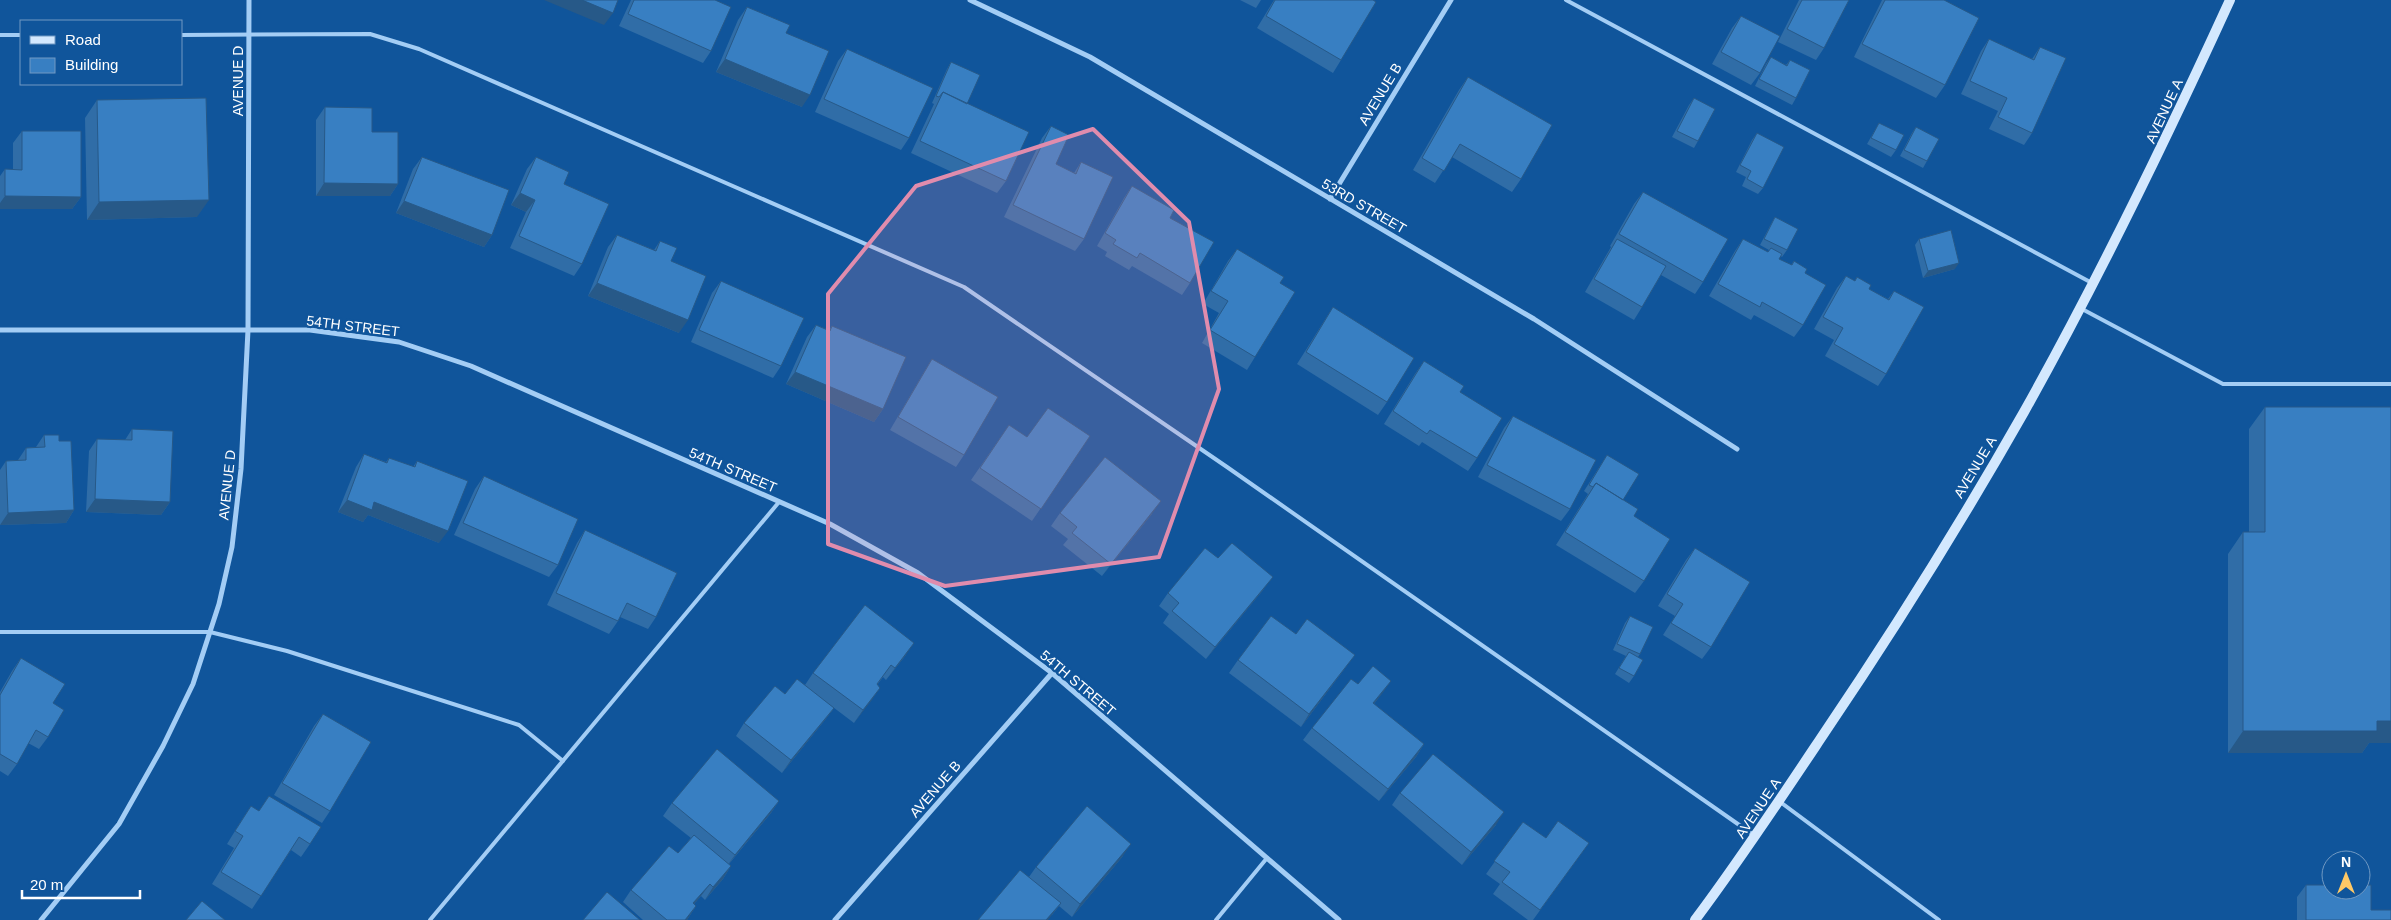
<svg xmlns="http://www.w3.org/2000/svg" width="2391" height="920" viewBox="0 0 2391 920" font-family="Helvetica,sans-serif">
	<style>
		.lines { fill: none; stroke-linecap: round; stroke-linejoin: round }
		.service { stroke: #a3cdf5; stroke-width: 4 }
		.minor { stroke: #a3cdf5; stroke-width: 5 }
		.secondary { stroke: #d3e8fe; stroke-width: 10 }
		.wall { fill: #306da7 }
		.shaded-wall { fill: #275988 }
		.building { fill: #387fc2; stroke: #275988 }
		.marked { fill: #e08cad; fill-opacity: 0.2; stroke: #e08cad; stroke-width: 4; stroke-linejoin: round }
		.labels { text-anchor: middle; stroke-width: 4.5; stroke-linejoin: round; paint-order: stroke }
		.street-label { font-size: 14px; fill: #fff; stroke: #10559b }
	</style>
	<rect width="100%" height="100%" fill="#10559b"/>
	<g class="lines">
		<!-- service -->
		<path class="service" d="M1566,0L2092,283
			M0,35H21
			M181,35L370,34L419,49L964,287L1227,467L1755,836
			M2082,309L2223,384H2391
			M0,632H210L287,651L519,725L563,761
			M1779,801L1939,920
			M430,920L779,502
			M1216,920L1267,858"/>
		<!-- minor -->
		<path class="minor" d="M970,0L1090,57L1534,319L1737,449
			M1330,199L1451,0
			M0,330H310L399,342L471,366L830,524L918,573L1052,673L1339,920
			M41,920L119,824L163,746L193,684L219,604L232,547L241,469L248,330L249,0
			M835,920L1052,673"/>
		<!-- secondary -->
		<path class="secondary" d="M1695,920C1740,860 1781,798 1823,735C1894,630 1961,523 2024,412C2099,278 2166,140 2230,0"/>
	</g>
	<!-- wall -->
	<path class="wall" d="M631,0H715L711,51L703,63L619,26Z
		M1240,0H1261L1256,8Z
		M1274,0H1373L1341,60L1333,73L1257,28Z
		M1799,0H1849L1824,48L1816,60L1778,42Z
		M1882,0H1944L1945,85L1936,98L1854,57Z
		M747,7L786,33L802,107L716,72L738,20Z
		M1741,16L1760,73L1751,85L1712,64L1732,28Z
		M1989,39L2032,59L2040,47L2032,133L2024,145L1989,129L1998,111L1961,94L1981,51Z
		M847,49L909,138L901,150L815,112L838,61Z
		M1771,57L1786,65L1790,60L1796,98L1792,105L1755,86L1766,64Z
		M951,62L967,104L1006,181L997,193L911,153L934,104L932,103L947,69Z
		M1468,77L1521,179L1512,192L1452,157L1435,183L1413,170L1459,90Z
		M1694,98L1698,141L1694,148L1672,137L1689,105Z
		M97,100L197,217L87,220L85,118Z
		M325,107L372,132L398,184L390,196H316V120Z
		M1879,123L1896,150L1891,157L1867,144Z
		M1051,126L1056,164L1074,173L1081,162L1084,239L1075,251L1004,217L1042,138Z
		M1916,127L1927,161L1923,168L1900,156L1912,133Z
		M22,131L81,197L72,209H0V176L5,169H13V143Z
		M1757,133L1763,188L1758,194L1742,186L1746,177L1736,172L1752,140Z
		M422,157L492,235L484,247L396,213L413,169Z
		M536,157L564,184L582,264L574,276L510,248L526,212L511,205L527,169Z
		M1132,186L1170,218L1190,283L1182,295L1132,266L1129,270L1105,256L1107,252L1097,246L1124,198Z
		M1643,192L1703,282L1695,294L1661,275L1642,307L1634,320L1585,292L1611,247L1610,246L1634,204Z
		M1775,217L1787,250L1782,257L1781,256L1779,259L1791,265L1794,261L1805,273L1803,325L1794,337L1754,315L1751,320L1709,296L1735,251L1743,239L1768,252L1769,250L1760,245L1771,224Z
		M617,235L654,250L660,241L671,261L679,333L588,296L608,247Z
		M1919,239L1955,269L1923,278L1915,245Z
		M1237,249L1255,357L1247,370L1202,343L1219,313L1203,304L1228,261Z
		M1846,276L1855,281L1857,277L1869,289L1888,299L1894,291L1886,374L1878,386L1825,356L1834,340L1814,329L1837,288Z
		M721,281L781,366L773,378L691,342L712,293Z
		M1333,307L1387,402L1378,415L1297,364Z
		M816,325L829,330L832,326L883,409L874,422L786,384L807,337Z
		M932,359L964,455L956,467L890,430L924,372Z
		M1424,361L1460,392L1477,458L1468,471L1422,442L1419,446L1384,424L1415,374Z
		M2265,407L2391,743H2369L2362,753H2228V554L2243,532H2249V429Z
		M1513,416L1570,509L1561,521L1478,477L1504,428Z
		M1009,425L1027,437L1090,436L1032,521L971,480Z
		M132,429L170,502L161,515L86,512L89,451L97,439L125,440Z
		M44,435L59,441L74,510L66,523L0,525V470L6,461L18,460L26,448L36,447Z
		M364,454L386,462L389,458L413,467L417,461L439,543L368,515L363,522L338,512L356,467Z
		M1607,455L1623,500L1634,516L1644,581L1635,593L1556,545L1588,494L1584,491Z
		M484,476L558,565L549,577L454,535L475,489Z
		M1060,513L1152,514L1102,576L1063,545L1068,539L1051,526Z
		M585,530L656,617L648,629L620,617L618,621L609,634L547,605L577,543Z
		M1695,548L1711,647L1702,659L1663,635L1675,616L1658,606L1686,560Z
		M1218,558L1264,589L1206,659L1163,623L1169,614L1159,606L1168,593Z
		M1630,616L1640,654L1638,657L1634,676L1629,683L1615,674L1626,656L1613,650L1625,623Z
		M1296,634L1346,667L1301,727L1229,673L1238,660Z
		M906,655L886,680L883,677L877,685L880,688L854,723L821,698L834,708L825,720L782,773L736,736L744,723L785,694L805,685L813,673Z
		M21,658L53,703L48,737L39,749L28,743L17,764L8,776L0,771V692L12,671Z
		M1391,681L1374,704L1424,744L1416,757L1379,801L1303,740L1312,728L1358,684Z
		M323,714L330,811L322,823L274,795L314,726Z
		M1400,793L1496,825L1462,865L1392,805Z
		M269,796L310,844L301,857L291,850L252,909L212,884L234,848L227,844L243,818L251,806L259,811Z
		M779,801L771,813L729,864L731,866L723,879L705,900L701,896L694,904L696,906L687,920H643L623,902L631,890L678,853L691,838L663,816L672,803Z
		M1523,822L1546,838L1589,843L1533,920H1528L1493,894L1500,884L1486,874Z
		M1123,856L1072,917L1059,906L1052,915L1029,877L1036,867Z
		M2306,885L2371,910L2391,920H2297V897Z"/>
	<!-- shaded-wall -->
	<path class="shaded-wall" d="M544,0H582L613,13L604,25Z
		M725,59L810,95L802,107L716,72Z
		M324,183L398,184L390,196H316Z
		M520,193L535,200L526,212L511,205Z
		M5,196L81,197L72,209H0V203Z
		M209,200L197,217L87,220L99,202Z
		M404,201L492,235L484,247L396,213Z
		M1959,263L1955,269L1923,278L1928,271Z
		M597,283L688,320L679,333L588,296Z
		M795,372L883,409L874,422L786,384Z
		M95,499L170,502L161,515L86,512Z
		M347,500L374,502L448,531L439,543L368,515L363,522L338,512Z
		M1161,501L1152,514L1102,576L1111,564Z
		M74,510L66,523L0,525L8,513Z
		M1273,577L1264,589L1206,659L1215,647Z
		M914,643L906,655L886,680L895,668Z
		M1355,655L1301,727L1309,714Z
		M1391,681L1382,694L1364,716L1373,703Z
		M880,688L872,700L854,723L863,710Z
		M834,708L825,720L782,773L791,760Z
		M2377,721H2391V743H2369L2362,753H2228L2243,731Z
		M1424,744L1416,757L1379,801L1388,789Z
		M779,801L771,813L726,867L735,855Z
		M1504,812L1496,825L1462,865L1471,852Z
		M1131,844L1123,856L1072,917L1080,904Z
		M731,866L723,879L705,900L713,887Z
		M710,884L701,896L685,915L693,903Z
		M1061,903L1052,915L1048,920H1046Z
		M696,906L687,920H685Z"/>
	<!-- building -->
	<path class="building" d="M582,0H618L613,13Z
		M634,0H715L731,7L711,51L628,14Z
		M1275,0H1373L1376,2L1341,60L1266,16Z
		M1802,0H1849L1824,48L1787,29Z
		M1885,0H1944L1979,18L1945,85L1862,44Z
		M747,7L790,25L786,33L829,51L810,95L725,59Z
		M1741,16L1780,36L1760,73L1721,52Z
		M1989,39L2034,60L2040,47L2066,58L2032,133L1998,117L2007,98L1970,81Z
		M847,49L933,88L909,138L824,99Z
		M1771,57L1787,66L1790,60L1810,70L1796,98L1759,79Z
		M951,62L980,75L967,104L943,92L939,97L936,96Z
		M1468,77L1552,125L1521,179L1460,144L1444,171L1422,158Z
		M943,92L1029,132L1006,181L920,141Z
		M206,98L209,200L99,202L97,100Z
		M1694,98L1715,109L1698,141L1677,131Z
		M325,107L372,108V132H398V184L324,183Z
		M1879,123L1904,135L1896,150L1871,138Z
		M1051,126L1069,135L1056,164L1076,174L1081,162L1113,177L1084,239L1013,205Z
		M1916,127L1939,139L1927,161L1904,150Z
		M22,131H81V197L5,196V169L22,170Z
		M1757,133L1784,147L1763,188L1747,179L1751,171L1740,165Z
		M422,157L509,190L492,235L404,201Z
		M536,157L569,172L564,184L609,204L582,264L519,236L535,200L520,193Z
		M1132,186L1174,210L1170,218L1214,242L1190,283L1140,253L1137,258L1113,244L1116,240L1105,233Z
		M1643,192L1728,239L1703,282L1619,234Z
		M1775,217L1798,229L1787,250L1764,239Z
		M1951,230L1959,263L1928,271L1919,239Z
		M617,235L656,251L660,241L677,248L671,261L706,276L688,320L597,283Z
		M1617,239L1666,266L1642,307L1594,279Z
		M1743,239L1768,252L1771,248L1782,254L1779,259L1792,265L1794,261L1807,269L1805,273L1826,285L1803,325L1762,302L1760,307L1718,284Z
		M1237,249L1284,277L1280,283L1295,292L1255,357L1210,330L1228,301L1211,291Z
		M1846,276L1855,281L1857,277L1871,285L1869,289L1889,300L1894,291L1924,307L1886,374L1834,344L1843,328L1823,317Z
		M721,281L804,318L781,366L699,330Z
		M1333,307L1414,358L1387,402L1306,352Z
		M816,325L830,331L832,326L906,357L883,409L795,372Z
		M932,359L998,397L964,455L898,417Z
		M1424,361L1464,386L1460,392L1502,418L1477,458L1430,430L1427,434L1393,411Z
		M2265,407H2391V721H2377V731H2243V532H2265Z
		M1048,408L1090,436L1041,509L980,468L1009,425L1027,437Z
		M1513,416L1596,460L1570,509L1487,465Z
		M132,429L173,431L170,502L95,499L97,439L132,440Z
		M44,435H59V441H71L74,510L8,513L6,461L26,460V448L45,447Z
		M364,454L387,463L389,458L415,467L417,461L468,481L448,531L374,502L372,510L347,500Z
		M1607,455L1639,474L1623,500L1596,483L1593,487L1589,485Z
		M1105,457L1161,501L1111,564L1072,533L1077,527L1060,513Z
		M484,476L578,519L558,565L463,523Z
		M1596,483L1638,509L1634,516L1670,539L1644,581L1565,532Z
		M585,530L677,573L656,617L627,603L618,621L556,593Z
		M1232,543L1273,577L1215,647L1172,611L1179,603L1168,593L1205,548L1218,558Z
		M1695,548L1750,582L1711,647L1671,623L1683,604L1667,594Z
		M865,605L914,643L895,668L891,665L877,684L880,688L863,710L813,673Z
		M1271,616L1296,634L1307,619L1355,655L1309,714L1238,660Z
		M1630,616L1653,627L1640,654L1617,644Z
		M1629,652L1643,660L1634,676L1619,668Z
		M21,658L65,684L53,703L64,710L48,737L36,730L17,764L0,754V695Z
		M1373,666L1391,681L1373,703L1424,744L1388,789L1312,728L1351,679L1358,684Z
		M797,679L834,708L791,760L744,723L775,686L785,694Z
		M323,714L371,742L330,811L282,783Z
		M717,749L779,801L735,855L672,803Z
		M1433,754L1504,812L1471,852L1400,793Z
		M269,796L321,827L310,844L299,837L261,896L221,872L243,836L235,831L251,806L259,811Z
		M1087,806L1131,844L1080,904L1036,867Z
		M1558,821L1589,843L1540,910L1502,882L1510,872L1494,861L1523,822L1546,838Z
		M694,835L731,866L713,887L710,884L693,903L696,906L685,920H667L631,890L669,846L678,853Z
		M1020,870L1061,903L1046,920H978Z
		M2306,885H2331V890H2361V885H2371V910H2391V920H2306Z
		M607,892L640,920H583Z
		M202,901L225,920H186Z"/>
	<!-- marked area -->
	<path class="marked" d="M1093,129L1189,222L1219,389L1159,557L945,586L828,544V294L916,186Z"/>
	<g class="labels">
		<!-- street labels -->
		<g class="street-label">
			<text transform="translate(238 81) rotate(-90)" y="5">AVENUE D</text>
			<text transform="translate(1380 94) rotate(-59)" y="5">AVENUE B</text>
			<text transform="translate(2164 111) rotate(-65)" y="5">AVENUE A</text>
			<text transform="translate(1364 206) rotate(30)" y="5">53RD STREET</text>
			<text transform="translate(353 326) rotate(7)" y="5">54TH STREET</text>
			<text transform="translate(1975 467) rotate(-59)" y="5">AVENUE A</text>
			<text transform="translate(733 470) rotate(23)" y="5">54TH STREET</text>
			<text transform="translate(227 485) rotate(-84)" y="5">AVENUE D</text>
			<text transform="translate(1078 683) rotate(40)" y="5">54TH STREET</text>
			<text transform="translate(935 789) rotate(-49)" y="5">AVENUE B</text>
			<text transform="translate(1758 808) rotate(-56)" y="5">AVENUE A</text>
		</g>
	</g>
	<!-- legend -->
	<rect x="20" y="20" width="162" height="65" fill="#10559b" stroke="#7099c3"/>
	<rect x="30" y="36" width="25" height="8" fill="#d3e8fe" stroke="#7099c3"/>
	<text x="65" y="45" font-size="15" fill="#ffffff">Road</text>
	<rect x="30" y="58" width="25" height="15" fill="#387fc2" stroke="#7099c3"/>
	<text x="65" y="70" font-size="15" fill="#ffffff">Building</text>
	<!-- north arrow -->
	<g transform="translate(2346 875)"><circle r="24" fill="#10559b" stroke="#7099c3"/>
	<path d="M0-4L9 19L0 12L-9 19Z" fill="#ffc966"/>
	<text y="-8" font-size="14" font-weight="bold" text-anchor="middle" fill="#ffffff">N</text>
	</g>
	<!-- scale -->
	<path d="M22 890v8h118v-8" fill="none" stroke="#ffffff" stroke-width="2.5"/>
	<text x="30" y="890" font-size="15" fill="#ffffff" stroke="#10559b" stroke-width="4" paint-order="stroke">20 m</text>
</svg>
